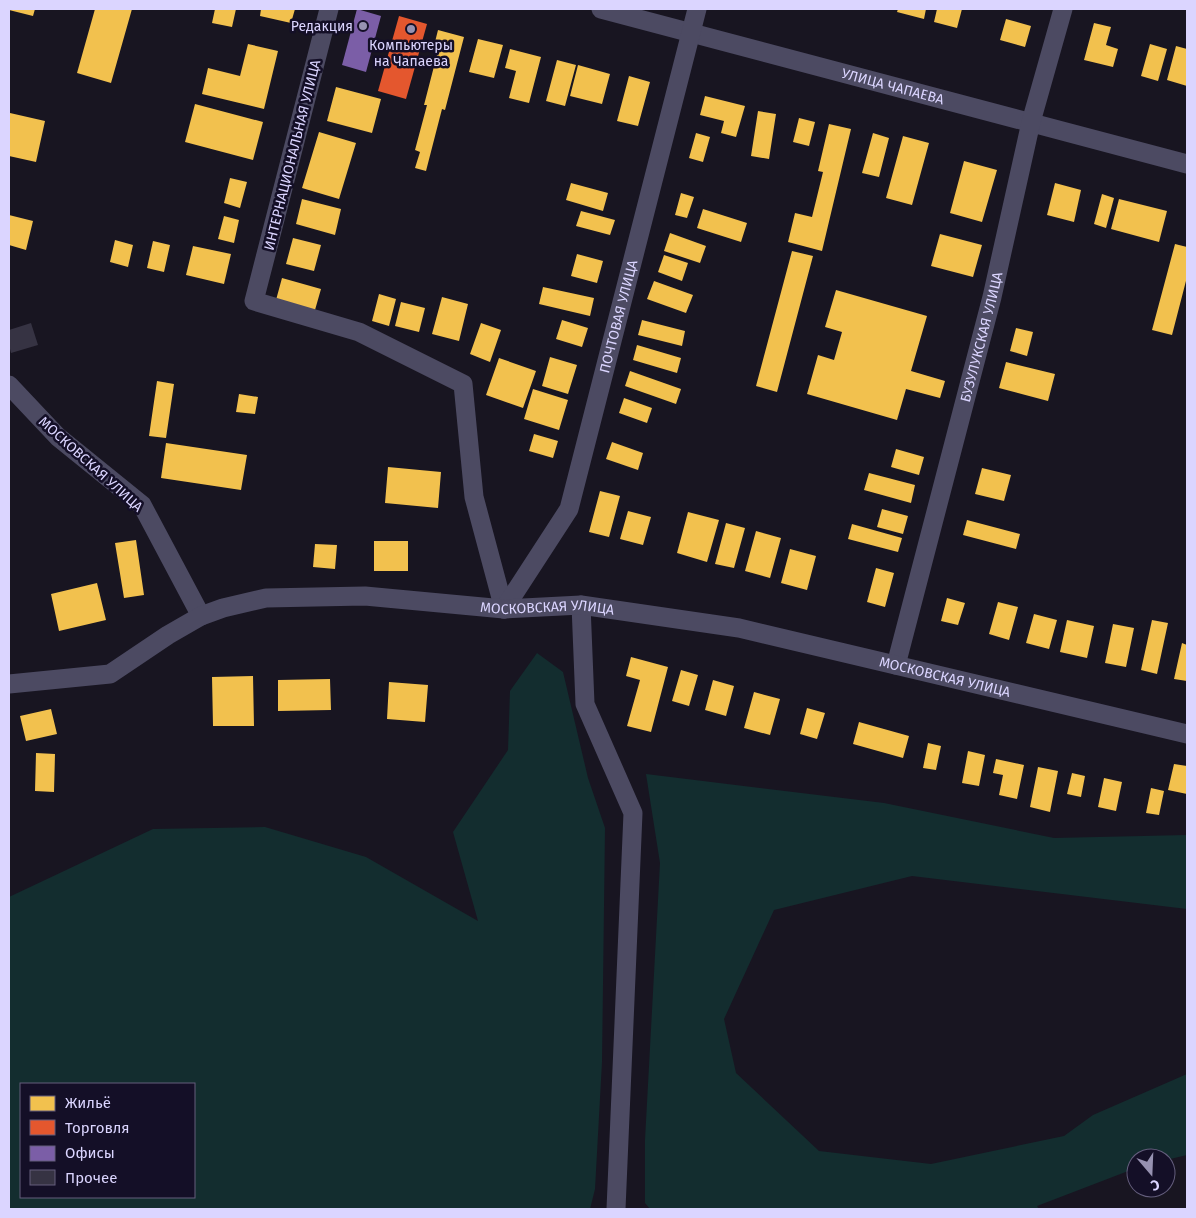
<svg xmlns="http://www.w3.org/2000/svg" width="1196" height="1218" viewBox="0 0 1196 1218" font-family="'Fira Sans',sans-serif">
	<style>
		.green { fill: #132d2f; fill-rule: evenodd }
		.homes { fill: #f2c14e }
		.shops { fill: #e4572e }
		.offices { fill: #7b5ea7 }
		.building { fill: #363343 }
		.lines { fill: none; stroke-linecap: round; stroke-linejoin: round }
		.minor { stroke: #4c4a62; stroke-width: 19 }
		.poi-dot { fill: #9792b1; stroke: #140f27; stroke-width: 2 }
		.labels { text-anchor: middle; stroke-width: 5; stroke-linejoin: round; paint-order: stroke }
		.poi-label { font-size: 14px; fill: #dbd5ff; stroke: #140f27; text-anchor: end }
		.street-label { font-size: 14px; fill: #dbd5ff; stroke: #140f27 }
	</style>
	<rect width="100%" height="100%" fill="#181521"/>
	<!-- green -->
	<path class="green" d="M537,653L563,672L588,778L605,828L602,1062L595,1189L590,1209H9V897L153,829L265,827L366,857L478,921L453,832L508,750L510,691ZM21,1084H194V1197H21Z
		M646,774L884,803L1054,838L1187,835V909L912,876L774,910L724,1019L736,1073L819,1151L931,1164L1064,1136L1093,1115L1187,1074V1155L1166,1160V1158H1136V1168L1037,1206L1039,1209H650L645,1203V1140L660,863Z"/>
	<!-- homes -->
	<path class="homes" d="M9,9H35L33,16L9,10Z
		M95,9H132L111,83L77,73Z
		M215,9H236L232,27L212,23Z
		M261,9H295L291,23L260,16Z
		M898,9H926L924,19L897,12Z
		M937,9H962L957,28L934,22Z
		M1006,19L1031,26L1025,47L1000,40Z
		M1094,23L1111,27L1106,45L1118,49L1113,67L1084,60Z
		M438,30L464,37L445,110L442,109L426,171L415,168L420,152L415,150L427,105H424L439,47L434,46Z
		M478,39L503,45L494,78L469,72Z
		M248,44L278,51L264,109L202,94L208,68L240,76Z
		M1150,44L1167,49L1158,81L1141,76Z
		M1176,46L1187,49V86L1167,80Z
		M510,49L541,57L529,103L509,98L516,71L505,68Z
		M557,60L576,65L565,106L546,101Z
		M578,65L610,74L602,104L570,96Z
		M629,76L650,82L638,126L617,121Z
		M336,87L381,99L372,133L327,121Z
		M705,96L745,106L736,137L721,133L724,121L700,115Z
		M195,104L263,122L253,160L185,142Z
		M758,111L776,114L769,159L751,156Z
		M10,113L45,121L36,162L9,156Z
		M799,118L815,122L809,146L793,142Z
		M829,124L851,129L822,251L788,242L795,213L812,217L823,172L818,171Z
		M319,132L356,143L339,199L302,188Z
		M696,133L710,137L703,162L689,158Z
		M873,133L889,138L879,177L862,173Z
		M903,136L929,143L912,205L886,198Z
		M964,161L997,170L982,222L950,213Z
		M230,178L247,182L240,208L224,203Z
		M571,183L608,193L603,211L566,200Z
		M1055,183L1081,190L1074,222L1047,215Z
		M681,193L694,197L687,218L675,215Z
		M1102,194L1114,198L1106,228L1094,224Z
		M302,199L341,209L335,235L296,224Z
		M1119,199L1167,211L1159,242L1111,229Z
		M703,209L747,223L741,242L697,228Z
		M581,211L615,220L610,235L576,226Z
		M9,215L33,221L26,250L9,245Z
		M224,216L239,220L234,243L218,239Z
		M670,233L706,246L700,263L664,251Z
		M940,234L982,245L973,277L931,266Z
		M293,238L321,245L314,271L286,264Z
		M115,240L133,245L128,267L110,262Z
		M153,241L170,245L164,272L147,268Z
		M1175,244L1187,247V277L1172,335L1152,330Z
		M193,246L231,254L224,284L186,275Z
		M792,251L813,256L777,392L756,386Z
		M577,254L603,261L597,283L571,276Z
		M664,255L688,263L682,281L658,272Z
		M282,278L321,289L315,310L276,300Z
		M654,281L693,295L686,313L647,299Z
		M543,287L594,298L590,316L539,304Z
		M836,290L927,316L911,371L945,381L940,398L906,389L897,420L807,394L818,355L834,360L842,332L825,327Z
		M379,294L396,299L389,326L372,321Z
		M442,297L468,304L459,341L432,334Z
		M401,302L425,308L419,332L395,326Z
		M562,320L588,328L582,347L556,339Z
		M642,320L685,331L682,346L638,335Z
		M481,323L501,330L490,362L470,354Z
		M1016,328L1033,332L1027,356L1010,351Z
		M637,345L681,358L677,373L633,360Z
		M550,357L577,365L568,394L542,386Z
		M499,358L536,371L523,408L486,395Z
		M1006,362L1055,374L1048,401L999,388Z
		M630,371L681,389L676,404L625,386Z
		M157,381L174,384L166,438L149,436Z
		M533,389L568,400L559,430L524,419Z
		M239,394L258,397L255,414L236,412Z
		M624,398L652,408L647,423L619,413Z
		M534,434L558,441L553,458L529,451Z
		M612,442L643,453L638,470L606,459Z
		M166,443L247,455L241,490L161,478Z
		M896,449L924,457L919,475L891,467Z
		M388,467L441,472L438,508L385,503Z
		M982,468L1011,475L1004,501L975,494Z
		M869,473L915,485L911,503L864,490Z
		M600,491L620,496L609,537L589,532Z
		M882,509L908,516L903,534L877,527Z
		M628,511L651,517L643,545L620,539Z
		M688,512L719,520L707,562L677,553Z
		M967,520L1020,534L1016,549L963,535Z
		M726,523L745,528L734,568L715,564Z
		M852,524L902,538L898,552L848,539Z
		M756,531L781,538L770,578L745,571Z
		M136,540L144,595L124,598L115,543Z
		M374,541H408V571H374Z
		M315,544L337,545L335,569L313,567Z
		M790,549L816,556L807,590L781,583Z
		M876,568L894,573L885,607L867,602Z
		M97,583L106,620L59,631L51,594Z
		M947,598L965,603L958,625L941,621Z
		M998,602L1018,607L1009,640L989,634Z
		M1034,614L1057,620L1049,649L1026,643Z
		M1067,620L1094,626L1087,658L1060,652Z
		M1152,620L1168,623L1157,674L1141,670Z
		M1113,624L1134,628L1126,667L1105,663Z
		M1182,643L1187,645V681L1174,679Z
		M631,657L668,667L651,732L627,726L640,680L626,676Z
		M681,670L698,675L689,706L672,701Z
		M253,676L254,726H213L212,677Z
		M330,679L331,710L278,711V680Z
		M713,680L734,686L726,716L705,710Z
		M389,682L428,685L425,722L387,719Z
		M754,692L780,699L770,735L744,728Z
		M807,708L825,713L817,739L800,734Z
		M51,709L57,734L26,741L20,716Z
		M859,722L909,736L903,758L853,744Z
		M928,743L941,746L936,770L923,768Z
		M968,751L985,755L979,786L962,783Z
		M36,753L55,754L54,792L35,791Z
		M996,759L1024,765L1017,799L999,795L1003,775L993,773Z
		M1174,764L1187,766V794L1168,790Z
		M1038,767L1058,771L1050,812L1030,807Z
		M1072,773L1085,776L1081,797L1067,794Z
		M1104,778L1122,782L1116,811L1098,807Z
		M1151,788L1164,791L1159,815L1146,813Z"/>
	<!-- shops -->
	<path class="shops" d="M399,16L427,24L406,99L378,91Z"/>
	<!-- offices -->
	<path class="offices" d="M357,9L381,16L366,72L342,65Z"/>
	<!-- building -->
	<path class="building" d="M31,323L38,345L11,353L9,345V330Z"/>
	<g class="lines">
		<!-- minor -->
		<g class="minor">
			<path d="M329,9L254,301L359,332L463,384L474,497L504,609"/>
			<path id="s1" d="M601,9L1187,164"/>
			<path d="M9,385L58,437L142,505L201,616"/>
			<path d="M581,605L585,704L633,813L616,1209"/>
			<path id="s2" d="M504,609L569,509L697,9"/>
			<path id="s3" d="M896,665L992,297L1031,122L1063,9"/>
			<path id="s4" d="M9,684L110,674L168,635L201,616L223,608L266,598L365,596L504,609L581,605L739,628L1187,734"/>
		</g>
	</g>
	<!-- markers -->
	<g class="poi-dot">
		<circle cx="363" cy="26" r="5"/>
		<circle cx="411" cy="29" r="5"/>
	</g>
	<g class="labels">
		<!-- poi labels -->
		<g class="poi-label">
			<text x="353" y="31">Редакция</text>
			<text x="411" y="50" text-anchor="middle">Компьютеры<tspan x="411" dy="16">на Чапаева</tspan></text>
		</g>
		<!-- street labels -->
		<g class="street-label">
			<text dy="5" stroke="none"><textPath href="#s1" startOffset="302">УЛИЦА ЧАПАЕВА</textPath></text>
			<text transform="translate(292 155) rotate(-76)" y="5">ИНТЕРНАЦИОНАЛЬНАЯ УЛИЦА</text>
			<text dy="5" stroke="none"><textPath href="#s2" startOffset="318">ПОЧТОВАЯ УЛИЦА</textPath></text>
			<text dy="5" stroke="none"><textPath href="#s3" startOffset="339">БУЗУЛУКСКАЯ УЛИЦА</textPath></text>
			<text transform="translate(91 464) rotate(42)" y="5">МОСКОВСКАЯ УЛИЦА</text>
			<text dy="5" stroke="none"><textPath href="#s4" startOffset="559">МОСКОВСКАЯ УЛИЦА</textPath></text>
			<text dy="5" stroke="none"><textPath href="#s4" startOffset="964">МОСКОВСКАЯ УЛИЦА</textPath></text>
		</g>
	</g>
	<!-- border -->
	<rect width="1196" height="1218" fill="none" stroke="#dbd5ff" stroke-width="20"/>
	<!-- legend -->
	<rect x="20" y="1083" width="175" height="115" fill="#140f27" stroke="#645e7d"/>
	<rect x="30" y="1096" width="25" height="15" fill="#f2c14e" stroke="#645e7d"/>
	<text x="65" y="1108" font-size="15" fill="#dbd5ff">Жильё</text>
	<rect x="30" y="1120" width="25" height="15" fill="#e4572e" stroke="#645e7d"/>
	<text x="65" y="1133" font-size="15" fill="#dbd5ff">Торговля</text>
	<rect x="30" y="1146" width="25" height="15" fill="#7b5ea7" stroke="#645e7d"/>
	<text x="65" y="1158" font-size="15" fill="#dbd5ff">Офисы</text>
	<rect x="30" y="1170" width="25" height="15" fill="#363343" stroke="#645e7d"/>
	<text x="65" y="1183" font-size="15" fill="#dbd5ff">Прочее</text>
	<!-- north arrow -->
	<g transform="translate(1151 1173) rotate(161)"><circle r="24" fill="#140f27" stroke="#645e7d"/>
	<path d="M0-4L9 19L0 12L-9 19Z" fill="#9792b1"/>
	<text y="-8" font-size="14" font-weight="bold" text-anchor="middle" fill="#dbd5ff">С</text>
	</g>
</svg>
